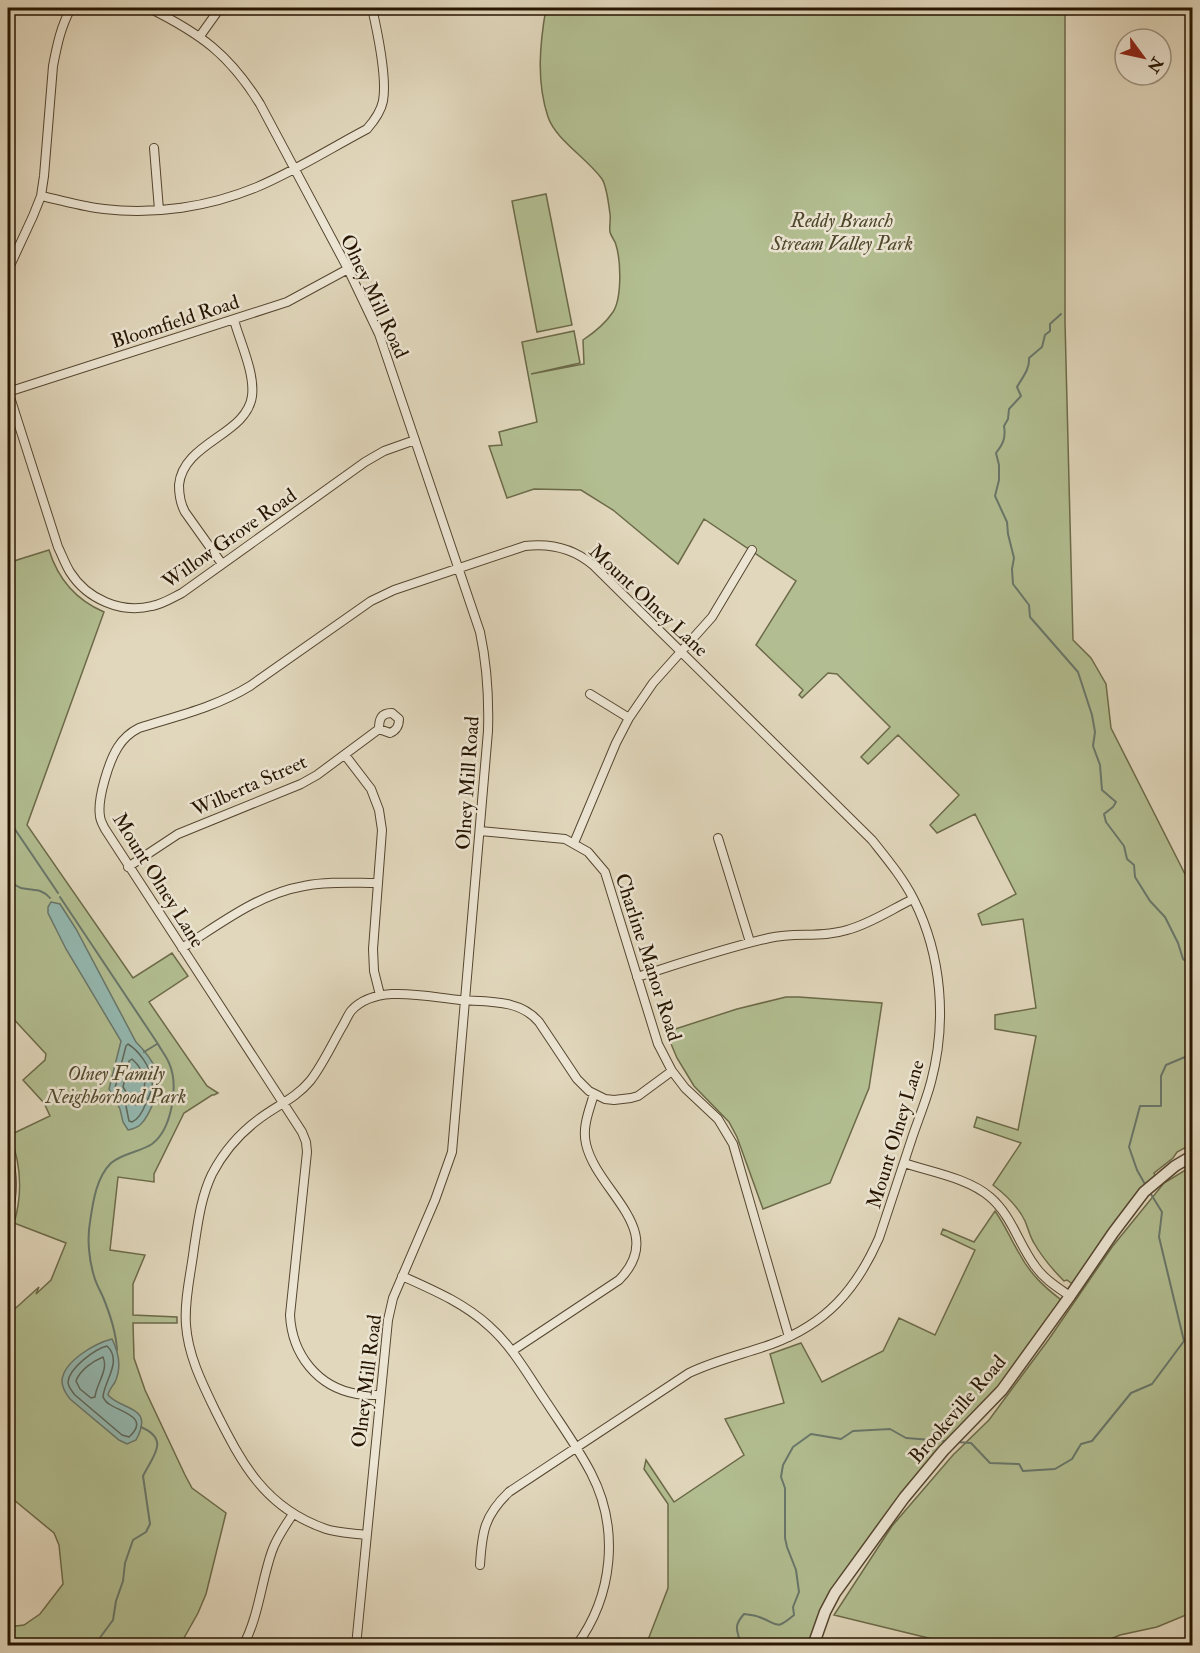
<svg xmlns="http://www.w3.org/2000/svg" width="1200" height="1653" viewBox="0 0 1200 1653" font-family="'IM FELL Double Pica',serif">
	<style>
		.green { fill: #b2be91; stroke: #6c6a49; stroke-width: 1.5 }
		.water { fill: #94b9b2; stroke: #68776b; stroke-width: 1.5 }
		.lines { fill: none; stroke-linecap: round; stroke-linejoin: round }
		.shore { stroke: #5d675a; stroke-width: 1.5 }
		.stream { stroke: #68776b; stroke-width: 2 }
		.minor-casing { stroke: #554630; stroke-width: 10 }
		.tertiary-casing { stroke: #554630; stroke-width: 13 }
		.minor { stroke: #ece5d3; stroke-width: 8 }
		.tertiary { stroke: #ece5d3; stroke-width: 10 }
		.labels { text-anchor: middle; stroke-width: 5; stroke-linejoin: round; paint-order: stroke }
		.park-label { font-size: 20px; font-style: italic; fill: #50482c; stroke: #ece5d3 }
		.street-label { font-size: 20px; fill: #261501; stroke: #ece5d3 }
	</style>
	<rect width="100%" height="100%" fill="#e1d7bc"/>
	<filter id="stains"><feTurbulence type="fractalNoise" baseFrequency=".00333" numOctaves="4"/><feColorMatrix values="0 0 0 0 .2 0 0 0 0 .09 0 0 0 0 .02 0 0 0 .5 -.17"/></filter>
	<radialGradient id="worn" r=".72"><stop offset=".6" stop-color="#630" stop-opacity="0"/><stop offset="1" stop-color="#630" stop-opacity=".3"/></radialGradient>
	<!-- green -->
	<path class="green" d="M546,8H1010L1005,11L1065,14V322L1073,640L1091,658L1106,684L1111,728L1192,888V1144L1177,1152L1173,1158L1154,1173L1156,1179L1075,1286L1067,1280L1064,1281C1053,1270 1042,1257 1034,1243C1030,1237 1028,1228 1025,1221C1018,1206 1006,1195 993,1185L1021,1143L974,1127L977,1117L1018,1130L1036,1036L995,1029V1015L1036,1008L1023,919L982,925L978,914L1016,894L975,814L937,833L930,825L959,795L898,735L868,764L861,757L890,727L837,674L828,673L802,698L799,695L803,690L756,645L796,581L704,519L678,564L613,510L581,490L534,489L507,498L489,446L502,445L499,432L537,422L522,342L574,331L580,363L531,374L584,364L583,340C595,332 605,324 613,312C622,298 621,261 616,245C615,240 611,237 610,232C609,227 611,220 610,214C609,206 606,185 602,179C587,158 556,140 548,117C536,81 540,43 546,8Z
		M546,194L572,325L537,332L512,201Z
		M49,550C58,579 76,600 104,612L27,825L133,978L172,953L188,976L149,1002L207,1086L218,1093L214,1095H212L184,1113L154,1174V1182L118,1177L110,1250L145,1255L133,1284V1315L177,1317V1323H133L134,1358L145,1390L185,1475L192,1488L226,1513L206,1594L198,1613L180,1645H8V1627L24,1625L40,1614L63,1584L59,1545L54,1533L8,1495V1315L39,1287L36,1294L51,1280L66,1243L14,1223C23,1193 21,1164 10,1135L50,1116L44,1103L23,1080L45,1060L46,1054L8,1013V571L14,561Z
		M786,997H799L882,1003L869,1088L830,1183L763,1209L737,1137L729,1122L694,1086L677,1058L666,1032L737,1009Z
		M1192,1166V1611L1191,1613L1157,1627L1120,1635L1094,1646L957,1645L834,1615L892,1526L953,1455L989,1420L1049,1339L1112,1247L1164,1183Z
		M995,1211C1005,1225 1010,1238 1019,1253C1030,1274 1045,1288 1064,1302L1031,1352L835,1586L808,1645H646L668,1588V1504L644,1469L646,1460L674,1502L744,1455L725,1419L784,1403L770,1354L801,1343L822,1382L883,1351L899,1318L935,1335L975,1250L941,1234L943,1229L974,1242Z"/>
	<!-- water -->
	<path class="water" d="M51,902L60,904L76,929L136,1042C146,1052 156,1065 159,1079C160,1090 149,1116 141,1124C138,1127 133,1129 128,1130L123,1122L120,1109L109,1089L121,1041L66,949L48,913V907Z
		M112,1339C119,1353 122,1367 115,1382C112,1387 109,1390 108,1395C122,1411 155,1405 136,1440L127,1444L119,1440L70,1399C66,1394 62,1388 62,1381C63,1361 96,1343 112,1339Z"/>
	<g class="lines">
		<!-- shore -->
		<path class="shore" d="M128,1044C139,1051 150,1066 152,1080C154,1087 149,1096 146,1103C143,1111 139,1119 132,1122L129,1121L126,1106L115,1088L126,1046Z
			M132,1059C147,1072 149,1090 136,1105L133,1103L123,1087L129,1061Z
			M107,1346C123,1361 104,1381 103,1397C105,1400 105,1402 109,1404C120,1412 151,1417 129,1437L122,1435L75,1395C72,1391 68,1387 68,1382C69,1368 95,1349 107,1346Z
			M103,1357C109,1370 96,1384 95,1397L91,1398L80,1389L76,1381C80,1370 93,1361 103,1357Z"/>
		<!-- stream -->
		<path class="stream" d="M1061,314L1050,324V331L1045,335L1042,347L1029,358C1030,369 1022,378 1017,387L1021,396L1009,409L1008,419L1004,426C1006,438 1003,444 996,453L999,465V480L995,496L1007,522L1008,534L1014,558L1012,569L1013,584L1029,605L1030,617L1078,672L1092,715L1095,732L1093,746L1100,765L1102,790L1116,802L1113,807L1104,814L1106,822L1124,846L1127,859L1134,865L1135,877L1150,901L1165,917L1178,943L1183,959L1192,966
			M8,819L58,893
			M8,875L13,868
			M8,880C12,883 16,886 21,888C33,891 42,888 50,898
			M60,897L158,1044C161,1050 166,1056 169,1063C179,1085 172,1129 152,1144C140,1152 123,1153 111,1163C96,1178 93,1202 90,1222C87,1239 89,1260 94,1276C96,1284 100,1290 103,1297C110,1314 116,1332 117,1350
			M144,1052L157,1044
			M1146,1186L1137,1170L1129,1147L1140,1106H1161V1076L1166,1065L1192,1054
			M1184,1341L1192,1338
			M957,1442L971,1443L990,1463L1019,1464L1023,1471L1055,1469L1072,1459L1081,1444L1092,1441L1131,1393L1152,1384L1184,1341L1159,1237L1162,1212L1149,1191
			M99,1646V1639L113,1620L116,1601L123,1581L125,1563L133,1540L146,1532L150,1524L143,1476C152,1457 171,1440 141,1427
			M741,1646C738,1630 732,1628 744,1614C749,1615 755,1615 759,1617C779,1624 775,1631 794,1615L793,1607L799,1592L796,1570L787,1547L785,1538V1488L781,1477L783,1465L793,1447L811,1434L841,1439L853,1431L890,1429L906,1438L945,1441"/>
		<!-- minor casing -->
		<g class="minor-casing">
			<path id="minor" d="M149,8C201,34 229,54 260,104L348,269L379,334L480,632C487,665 489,698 488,731L452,1152L435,1200L393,1298L388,1320L356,1646
				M200,36L220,8
				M154,148L159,210
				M41,196C61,200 83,207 104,209C155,215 209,207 257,187C295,171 331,148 367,129C374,121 381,111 383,101C387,79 377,30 372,8
				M8,270L33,216L41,196L44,176L53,66C57,45 61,26 71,8
				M8,391L58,547C62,555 65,564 70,572C87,599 121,614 152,606C163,604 172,598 182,593L365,462L384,451L415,440
				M8,392L287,302L348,269
				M222,564L185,512C180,503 179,495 179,485C183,442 247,435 252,396C255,373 240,342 234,320
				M590,694L629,718
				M345,755L371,789L379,810L382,830L373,949L374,971L380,995
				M480,831L565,839L588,852L605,872L658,1044L672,1071L685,1088L718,1119L733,1144L789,1337
				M718,838L750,942
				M574,843L616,743L629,718L653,683L712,617L752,550
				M128,867L178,834L301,784L317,775L379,729C379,719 381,713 392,713L399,719C399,726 397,730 390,733L379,729
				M182,948C220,924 258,894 304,886C328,881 353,883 377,883
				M637,977C681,963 725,948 769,938C795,932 822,938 847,930C870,924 892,909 913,899
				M8,1154C13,1174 13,1195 8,1215
				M904,1163C931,1172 968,1178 990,1197C1012,1216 1018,1243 1035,1266C1044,1279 1057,1287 1070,1296
				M402,1276C433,1290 464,1303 489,1326C513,1347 529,1377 547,1403C562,1426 578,1448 591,1473C620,1529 613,1596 576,1646
				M512,1351L619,1280C669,1230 597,1192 586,1144C582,1127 589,1111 594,1094
				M380,1395C372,1395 364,1395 357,1394C317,1387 292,1354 290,1315L307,1152L306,1142L302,1132L105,829C103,825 100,820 100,816C97,799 109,761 118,747C123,739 131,732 139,728C177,716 216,707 250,686L371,601L394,590L525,546C550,543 573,548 593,565L872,840C887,859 903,878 914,900C942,956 947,1022 931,1082C926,1101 918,1120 912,1138C901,1172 890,1205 879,1238C856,1290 826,1324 772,1344C744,1354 716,1360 689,1373L509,1492C484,1516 482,1532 480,1565
				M366,1535C353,1533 338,1533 326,1529C265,1508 242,1464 215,1410C202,1383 188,1355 186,1325C184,1300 191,1273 194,1248C198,1222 201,1197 212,1174C223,1153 240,1133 259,1119C276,1106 296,1098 310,1081C322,1066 332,1044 342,1027C345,1022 348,1015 351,1011C376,983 427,997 460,1000C488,1002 520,999 539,1022L577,1079L589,1091L605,1099L614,1100L631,1098L638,1096L672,1071
				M243,1646C259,1616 261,1582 272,1551C277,1537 285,1526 293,1514"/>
		</g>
		<!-- tertiary casing -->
		<g class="tertiary-casing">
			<path id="tertiary" d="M813,1646L825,1612L835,1593L904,1498L943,1451L1002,1390L1070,1296L1113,1233L1144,1192L1175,1166L1192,1156"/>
		</g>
		<!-- minor -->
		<use href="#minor" class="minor"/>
		<!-- tertiary -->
		<use href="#tertiary" class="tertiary"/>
	</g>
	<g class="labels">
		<!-- park labels -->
		<g class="park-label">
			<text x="842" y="227">Reddy Branch<tspan x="842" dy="23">Stream Valley Park</tspan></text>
			<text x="116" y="1080">Olney Family<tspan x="116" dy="23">Neighborhood Park</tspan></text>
		</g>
		<!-- street labels -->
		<g class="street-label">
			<text transform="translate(375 296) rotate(65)" y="7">Olney Mill Road</text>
			<text transform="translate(175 321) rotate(-18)" y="7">Bloomfield Road</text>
			<text transform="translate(229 538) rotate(-35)" y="7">Willow Grove Road</text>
			<text transform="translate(649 600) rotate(43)" y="7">Mount Olney Lane</text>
			<text transform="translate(467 783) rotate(-86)" y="7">Olney Mill Road</text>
			<text transform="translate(249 785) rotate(-24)" y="7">Wilberta Street</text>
			<text transform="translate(159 880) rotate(58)" y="7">Mount Olney Lane</text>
			<text transform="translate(649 957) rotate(72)" y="7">Charline Manor Road</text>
			<text transform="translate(895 1134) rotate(-73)" y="7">Mount Olney Lane</text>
			<text transform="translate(366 1381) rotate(-83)" y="7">Olney Mill Road</text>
			<text transform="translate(957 1409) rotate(-49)" y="7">Brookeville Road</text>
		</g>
	</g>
	<!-- margin -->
	<rect width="1200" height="1653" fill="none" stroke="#e1d7bc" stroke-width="30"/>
	<rect x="9" y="9" width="1182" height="1635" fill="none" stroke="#261501" stroke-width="3"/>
	<rect x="15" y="15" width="1170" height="1623" fill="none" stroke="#261501" stroke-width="1.5"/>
	<!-- north arrow -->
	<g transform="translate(1143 57) rotate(123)"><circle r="28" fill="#ece5d3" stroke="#9d927f" stroke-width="1.5"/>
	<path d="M0-4.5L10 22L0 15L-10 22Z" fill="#8f2418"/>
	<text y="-9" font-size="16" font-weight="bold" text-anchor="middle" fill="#261501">N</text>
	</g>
	<rect width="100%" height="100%" filter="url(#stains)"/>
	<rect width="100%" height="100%" fill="url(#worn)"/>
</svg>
